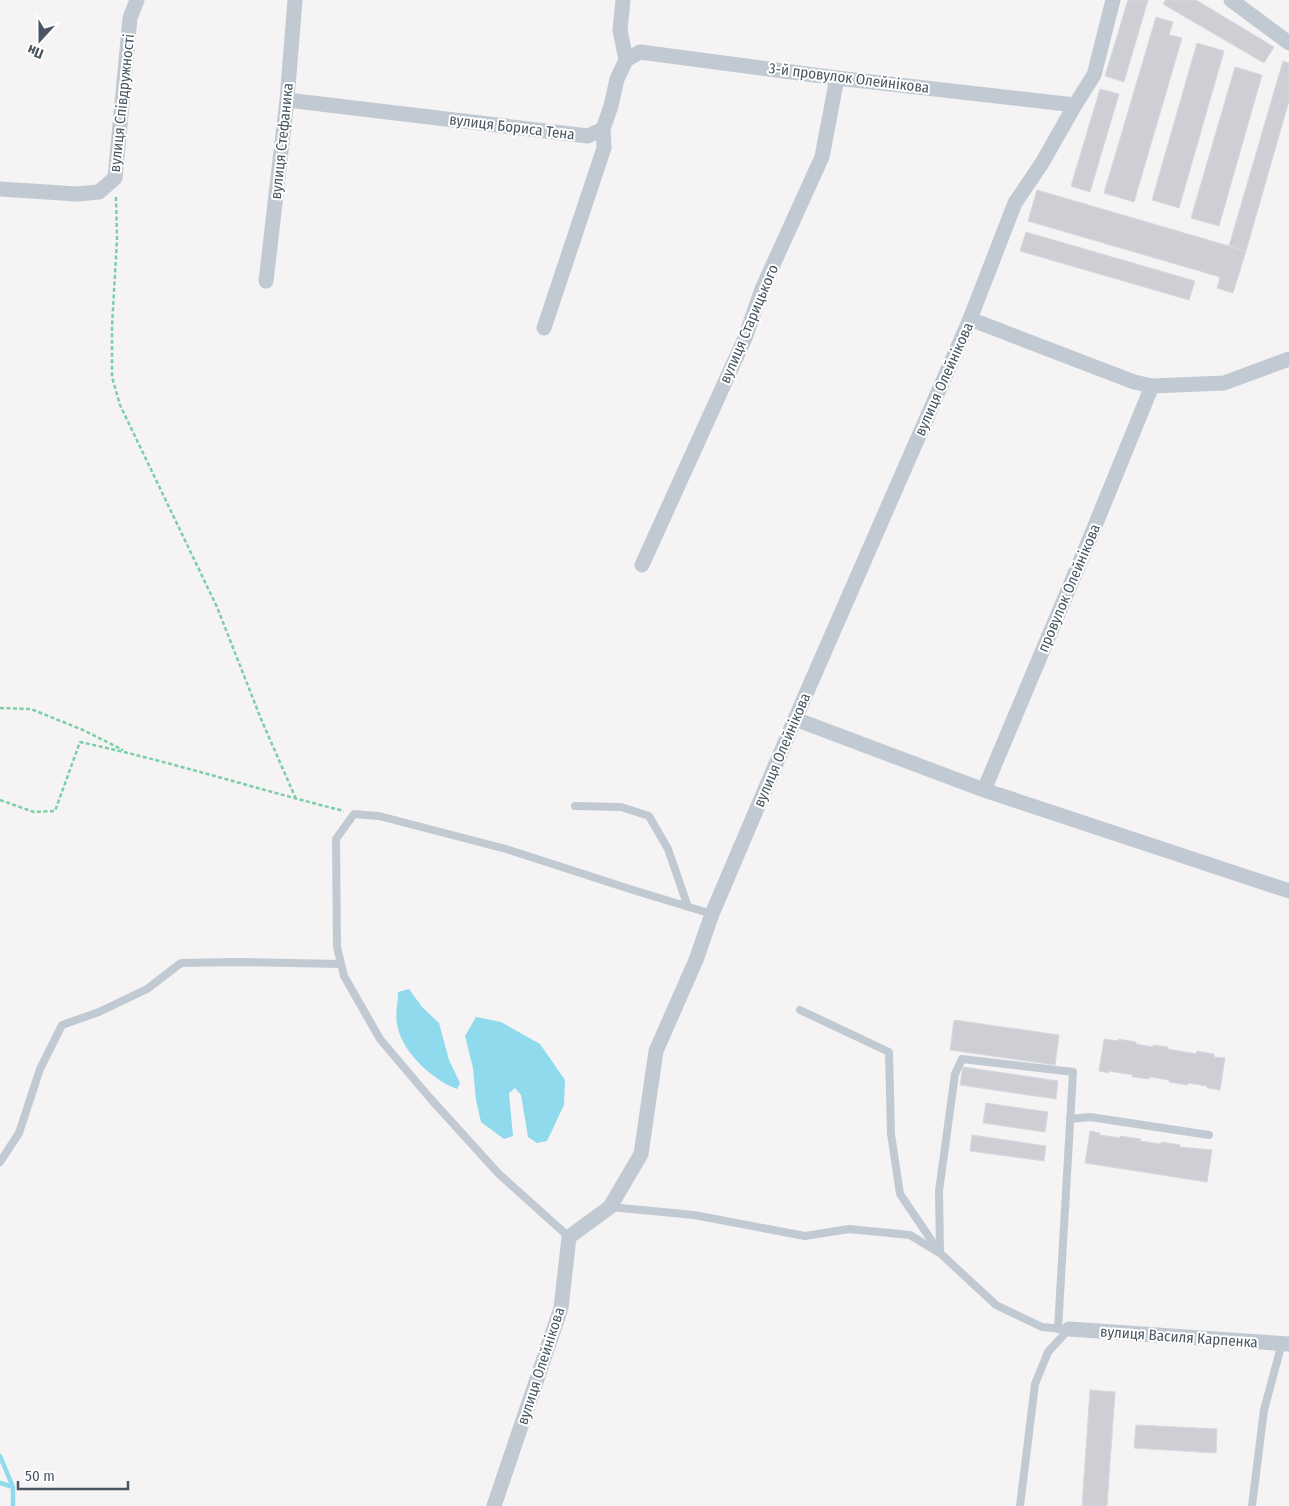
<svg xmlns="http://www.w3.org/2000/svg" width="1289" height="1506" viewBox="0 0 1289 1506" font-family="'Fira Sans Condensed',sans-serif">
	<style>
		.water { fill: #90daee }
		.lines { fill: none; stroke-linecap: round; stroke-linejoin: round }
		.stream { stroke: #90daee; stroke-width: 4.5 }
		.building { fill: #cdcfd5; stroke: #d7d9de }
		.path { stroke: #7ad0a6; stroke-width: 2.5; stroke-dasharray: 4 2.5; stroke-linecap: butt }
		.lane { stroke: #c1cad2; stroke-width: 8 }
		.street { stroke: #c1cad2; stroke-width: 15 }
		.labels { text-anchor: middle; stroke-width: 4; stroke-linejoin: round; paint-order: stroke }
		.street-label { font-size: 15px; fill: #4a5661; stroke: #fff }
	</style>
	<rect width="100%" height="100%" fill="#f5f3f3"/>
	<!-- water -->
	<path class="water" d="M409,989L422,1007L439,1023L449,1060L460,1083L457,1089C432,1080 401,1051 397,1024C395,1015 398,1002 398,992Z
		M476,1017L501,1022L540,1044L565,1080L564,1105L547,1141L537,1143L528,1137L521,1095L515,1088L509,1093L513,1136L504,1139L481,1122L476,1100L473,1068L465,1036Z"/>
	<g class="lines">
		<!-- stream -->
		<path class="stream" d="M0,1456L13,1487V1506
			M0,1483L13,1487"/>
	</g>
	<!-- building -->
	<path class="building" d="M1128,0H1148L1124,82L1105,76Z
		M1166,0H1196L1274,47L1264,63L1163,4Z
		M1156,17L1173,22L1169,35L1182,38L1134,202L1104,193Z
		M1197,43L1224,51L1179,208L1152,200Z
		M1283,61L1289,63V101L1246,251L1229,246Z
		M1235,67L1262,75L1219,226L1191,218Z
		M1100,89L1119,94L1090,192L1071,186Z
		M1037,190L1246,251L1233,293L1217,288L1220,277L1028,221Z
		M1026,232L1195,281L1189,300L1020,251Z
		M954,1020L1059,1035L1055,1065L950,1050Z
		M1104,1039L1118,1041V1039L1136,1042V1044L1153,1047V1045L1168,1047V1049L1196,1054L1197,1051L1214,1054V1057L1225,1058L1220,1090L1207,1088V1086L1188,1083L1187,1085L1169,1082V1080L1150,1077L1149,1079L1132,1077L1133,1075L1109,1071V1073L1099,1071Z
		M963,1067L1058,1081L1056,1099L960,1085Z
		M986,1103L1048,1112L1045,1132L983,1123Z
		M1090,1131L1100,1133V1135L1120,1138V1136L1141,1139L1140,1141L1161,1144V1142L1180,1145V1147L1212,1150L1207,1182L1085,1163Z
		M972,1135L1046,1146L1044,1161L970,1151Z
		M1090,1390L1115,1392L1107,1506H1082Z
		M1136,1425L1217,1429L1216,1453L1134,1448Z"/>
	<g class="lines">
		<!-- path -->
		<path class="path" d="M116,197L117,239L112,326V377L120,405L217,607L261,719L296,799
			M0,708L31,709L83,730L123,750
			M0,800L34,812L55,811L80,742C169,761 256,789 344,811"/>
		<!-- lane -->
		<path class="lane" d="M575,806L621,807L649,816L668,849L688,907
			M800,1010L889,1052L891,1134L900,1194L940,1253L996,1305L1042,1327L1062,1329
			M1070,1119L1090,1117L1209,1135
			M0,1162L19,1133L40,1069L62,1025L99,1012L147,989L181,963L237,962L341,964
			M610,1207L694,1215L805,1236L849,1229L910,1235L938,1252
			M569,1237L498,1173L429,1097L380,1039L344,976L337,947L336,839L354,814L379,816L506,849L633,890L712,914
			M940,1253L939,1191L955,1074L962,1059L1073,1072L1058,1329
			M1020,1506L1035,1384L1048,1352L1069,1329
			M1252,1506L1264,1410L1282,1343"/>
		<!-- street -->
		<path class="street" d="M1231,0L1289,43
			M626,60L640,52L837,78L1075,105
			M287,100L588,136L603,129L611,106L617,79L626,60L620,30L623,0
			M0,189L77,194L99,192L115,178L130,18L137,0
			M266,281L287,100L295,0
			M970,319L1134,382L1152,386L1224,383L1289,359
			M544,328L604,148L603,129
			M642,565L745,338L762,289L822,157L837,78
			M795,719L984,790L1289,891
			M984,790L1090,538L1152,386
			M1069,1329L1289,1344
			M494,1506L561,1308L569,1237L610,1207L641,1154L656,1051L696,960L712,914L795,719L970,319L1015,203L1042,163L1075,105L1094,75L1113,0"/>
	</g>
	<g class="labels">
		<!-- street labels -->
		<g class="street-label">
			<text transform="translate(849 78) rotate(7)" y="5">3-й провулок Олейнікова</text>
			<text transform="translate(122 103) rotate(-84)" y="5">вулиця Співдружності</text>
			<text transform="translate(512 127) rotate(7)" y="5">вулиця Бориса Тена</text>
			<text transform="translate(282 141) rotate(-84)" y="5">вулиця Стефаника</text>
			<text transform="translate(749 324) rotate(-67)" y="5">вулиця Старицького</text>
			<text transform="translate(944 379) rotate(-66)" y="5">вулиця Олейнікова</text>
			<text transform="translate(1069 588) rotate(-67)" y="5">провулок Олейнікова</text>
			<text transform="translate(782 750) rotate(-67)" y="5">вулиця Олейнікова</text>
			<text transform="translate(1179 1337) rotate(4)" y="5">вулиця Василя Карпенка</text>
			<text transform="translate(541 1366) rotate(-72)" y="5">вулиця Олейнікова</text>
		</g>
	</g>
	<!-- north arrow -->
	<g transform="translate(40 40) rotate(201)" stroke="#ffffff" stroke-width="4" paint-order="stroke">
	<path d="M0-4L9 19L0 12L-9 19Z" fill="#4a5661"/>
	<text y="-8" font-size="14" font-weight="bold" text-anchor="middle" fill="#4a5661">Пн</text>
	</g>
	<!-- scale -->
	<path d="M18 1481v8h110v-8" fill="none" stroke="#4a5661" stroke-width="2.5"/>
	<text x="25" y="1481" font-size="15" fill="#4a5661" stroke="#ffffff" stroke-width="4" paint-order="stroke">50 m</text>
</svg>
